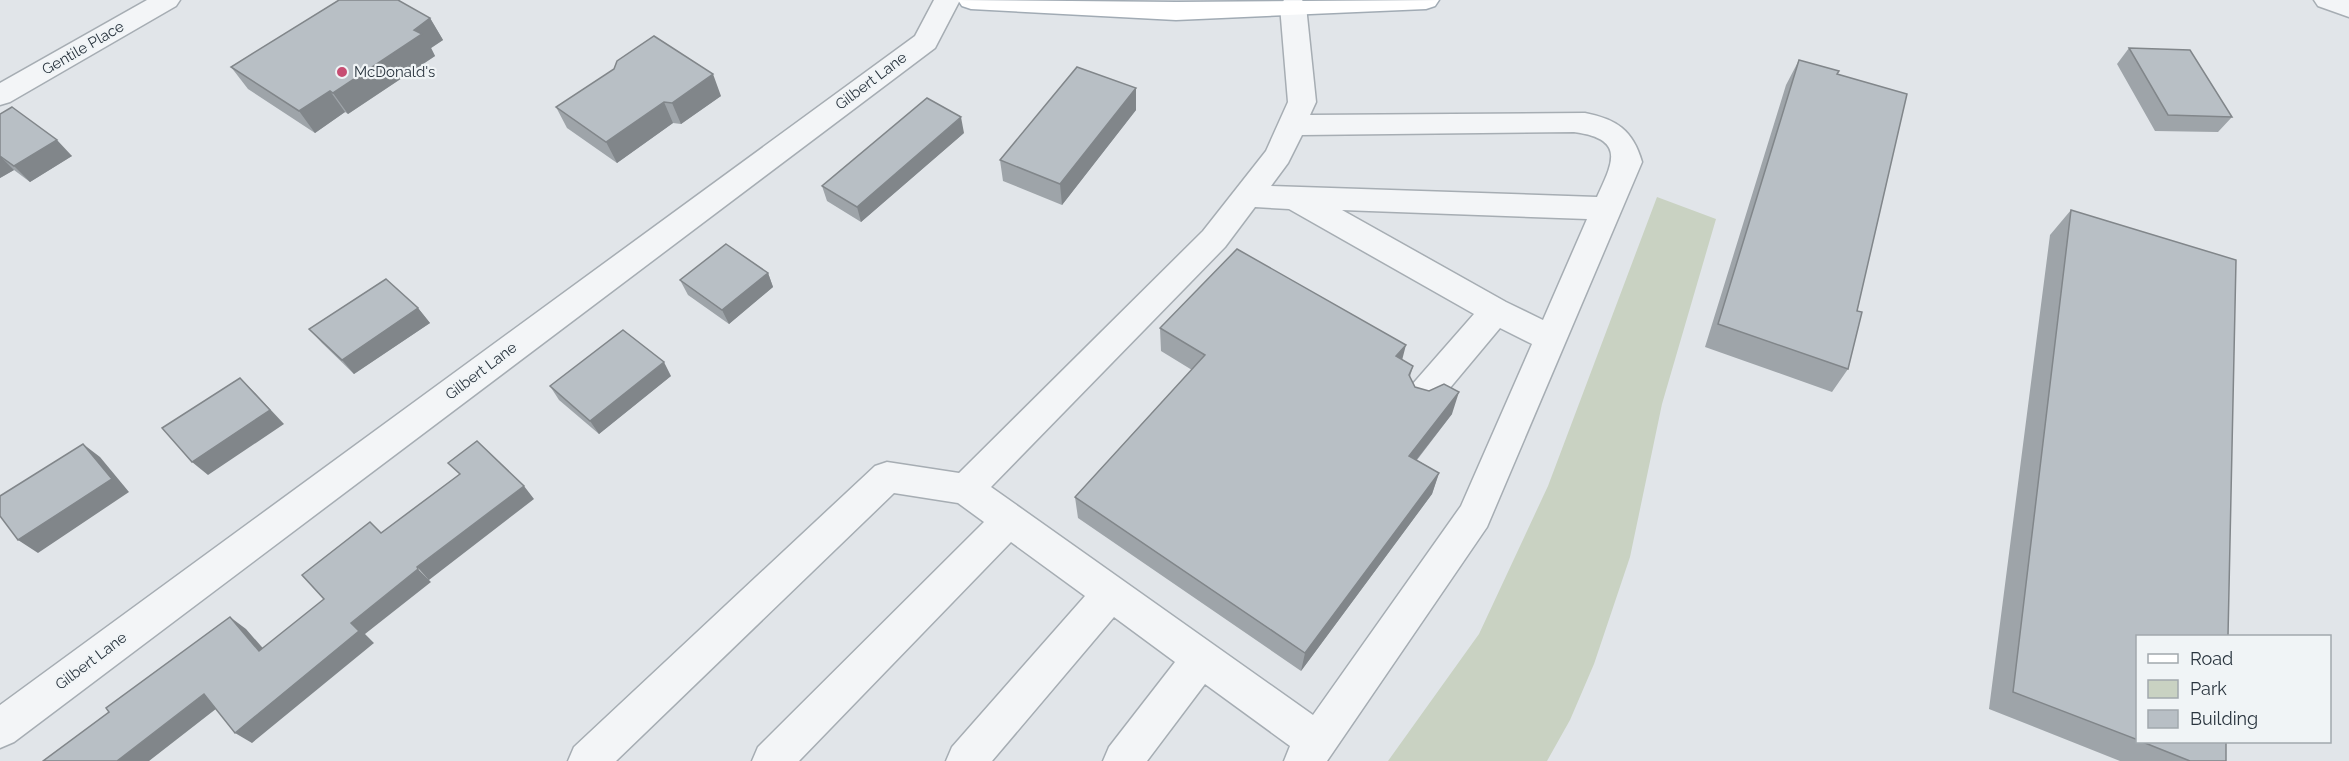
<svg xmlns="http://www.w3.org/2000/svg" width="2349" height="761" viewBox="0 0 2349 761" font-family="Raleway,sans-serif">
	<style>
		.green { fill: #c9d2c2 }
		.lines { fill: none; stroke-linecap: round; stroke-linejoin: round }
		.minor-casing { stroke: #a6adb3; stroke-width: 3 }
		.major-casing { stroke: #a1abb4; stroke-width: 3 }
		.minor { fill: #f3f5f7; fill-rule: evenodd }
		.major { fill: #fff; fill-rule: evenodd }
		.wall { fill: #9ea4a9 }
		.shaded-wall { fill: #81868a }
		.building { fill: #b8bfc5; stroke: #81868a; stroke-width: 1.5 }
		.poi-dot { fill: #c74d72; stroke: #f0f4f6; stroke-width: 2 }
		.labels { text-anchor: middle; stroke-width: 4.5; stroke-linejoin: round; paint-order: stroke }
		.street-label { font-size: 15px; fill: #2a353f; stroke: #f0f4f6 }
		.poi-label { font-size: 15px; fill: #2a353f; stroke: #f0f4f6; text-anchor: start }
	</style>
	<rect width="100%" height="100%" fill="#e1e5e9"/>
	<!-- green -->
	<path class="green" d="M1657,197L1716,219L1662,404L1630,557L1594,664L1570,720L1547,761H1388L1479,634L1548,486Z"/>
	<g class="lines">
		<!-- minor casing -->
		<g class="minor-casing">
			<path id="minor" d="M147,0H180L176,6L10,102L0,105V83Z
				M934,0H960L935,48L14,742L0,748V705L915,36Z
				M1284,0H1302L1306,6L1316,102L1310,115L1585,113C1616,119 1633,130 1642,162L1487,527L1327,761H1284L1290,746L1205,684L1147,761H1103L1109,747L1175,662L1114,617L992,761H946L952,747L1085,596L1011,542L799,761H752L758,747L984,522L958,503L894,493L616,761H568L574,747L875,466L887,462L959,473L1203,231L1266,151L1288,102L1280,6ZM1574,132C1626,139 1613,162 1597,197L1271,186L1288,163L1302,135ZM1255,207L1289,209L1474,314L1410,387L1405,397L1410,407L1422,411L1434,407L1500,328L1532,344L1461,506L1313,715L991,487L1225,247ZM1342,210L1587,219L1543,320L1506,302Z
				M2314,0H2349V17L2318,6Z"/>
		</g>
		<!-- major casing -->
		<g class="major-casing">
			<path id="major" d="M958,0L1176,2L1439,0L1435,6L1426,9L1176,20L971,9L962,6Z"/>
		</g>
		<!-- minor -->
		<use href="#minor" class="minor"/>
		<!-- major -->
		<use href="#major" class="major"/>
	</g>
	<!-- wall -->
	<path class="wall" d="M430,18L443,40L431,48L435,56L348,114L345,112L315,133L248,89L231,67Z
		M2129,48L2232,117L2218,132L2155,131L2117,64Z
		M1799,60L1837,74L1857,311L1848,369L1832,392L1705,347L1786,85Z
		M1136,88V110L1062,205L1003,181L1000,160Z
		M721,96L681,124L673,123L617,163L567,128L556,107Z
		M0,114L72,156L30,182L14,170L0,178Z
		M964,133L861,222L827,201L822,186Z
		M2071,210L2138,636V741H2226V761H2120L1989,709L2050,235Z
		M768,273L773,287L729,324L688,295L680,280Z
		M418,308L430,323L354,374L322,343L309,329Z
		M1160,328L1402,360L1413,366L1410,377L1415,387L1452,414L1417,460L1439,473L1432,494L1301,671L1078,518L1075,497L1192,370L1161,351Z
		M671,376L599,434L559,400L550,386Z"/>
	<!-- shaded-wall -->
	<path class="shaded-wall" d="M430,18L443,40L431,48L435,56L348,114L333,93L414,30Z
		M713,74L721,96L681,124L672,103Z
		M1136,88V110L1062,205L1060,184Z
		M330,91L345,112L315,133L299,111Z
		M664,102L673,123L617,163L606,142Z
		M961,117L964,133L861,222L857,207Z
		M57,140L72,156L30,182L14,166Z
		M0,156L14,170L0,178Z
		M768,273L773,287L729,324L722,310Z
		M418,308L430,323L354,374L342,360Z
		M1406,345L1400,368L1396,356Z
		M664,362L671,376L599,434L590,421Z
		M240,378L254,392L284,424L208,475L192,462Z
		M1459,392L1452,414L1403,477L1409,456Z
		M83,444L100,457L129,492L38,553L18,540Z
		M1439,473L1432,494L1301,671L1305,653Z
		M524,486L534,499L429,580L417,567Z
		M418,569L431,582L365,634L374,643L252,743L235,733L351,623Z
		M230,617L246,629L275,662L259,651Z
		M204,694L221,705L149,761H117Z"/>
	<!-- building -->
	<path class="building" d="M339,0H398L430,18L414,30L422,34L333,93L330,91L299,111L231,67Z
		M654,36L713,74L672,103L664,102L606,142L556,107L614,69L617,61Z
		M2129,48L2190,50L2232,117L2168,115Z
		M1799,60L1839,71L1837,74L1907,94L1857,311L1862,312L1848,369L1718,324Z
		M1077,67L1136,88L1060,184L1000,160Z
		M927,98L961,117L857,207L822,186Z
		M12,107L57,140L14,166L0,156V114Z
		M2071,210L2236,260L2228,636H2138V740L2013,692Z
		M726,244L768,273L722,310L680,280Z
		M1237,249L1406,345L1396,356L1413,366L1409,375L1415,387L1429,391L1444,384L1459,392L1409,456L1439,473L1305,653L1075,497L1205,355L1160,328Z
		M386,279L418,308L342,360L309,329Z
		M623,330L664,362L590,421L550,386Z
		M240,378L270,410L192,462L162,428Z
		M477,441L524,486L417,567L418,569L351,623L359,631L235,733L204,694L117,761H43L109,712L106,708L230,617L259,651L324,599L302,575L370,522L381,533L460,474L448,463Z
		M83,444L112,479L18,540L0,516V496Z
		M2140,741H2226V761H2190Z"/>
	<!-- markers -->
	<circle class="poi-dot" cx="342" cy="72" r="6"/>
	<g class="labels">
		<!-- street labels -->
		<g class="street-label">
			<text transform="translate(83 48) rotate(-30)" y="5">Gentile Place</text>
			<text transform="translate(871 81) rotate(-37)" y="5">Gilbert Lane</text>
			<text transform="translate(481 371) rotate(-37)" y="5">Gilbert Lane</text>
			<text transform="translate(91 661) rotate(-37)" y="5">Gilbert Lane</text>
		</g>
		<!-- poi labels -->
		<g class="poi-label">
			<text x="354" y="77">McDonald's</text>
		</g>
	</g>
	<!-- legend -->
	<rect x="2136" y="635" width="195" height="108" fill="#f0f4f6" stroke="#a1a8ad" stroke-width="1.5"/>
	<rect x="2148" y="654" width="30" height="9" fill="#ffffff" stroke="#a1a8ad" stroke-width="1.5"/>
	<text x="2190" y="665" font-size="18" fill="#2a353f">Road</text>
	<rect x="2148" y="680" width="30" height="18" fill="#c9d2c2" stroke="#a1a8ad" stroke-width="1.5"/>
	<text x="2190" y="695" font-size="18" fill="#2a353f">Park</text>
	<rect x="2148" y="710" width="30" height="18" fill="#b8bfc5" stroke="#a1a8ad" stroke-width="1.5"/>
	<text x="2190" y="725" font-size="18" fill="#2a353f">Building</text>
</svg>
